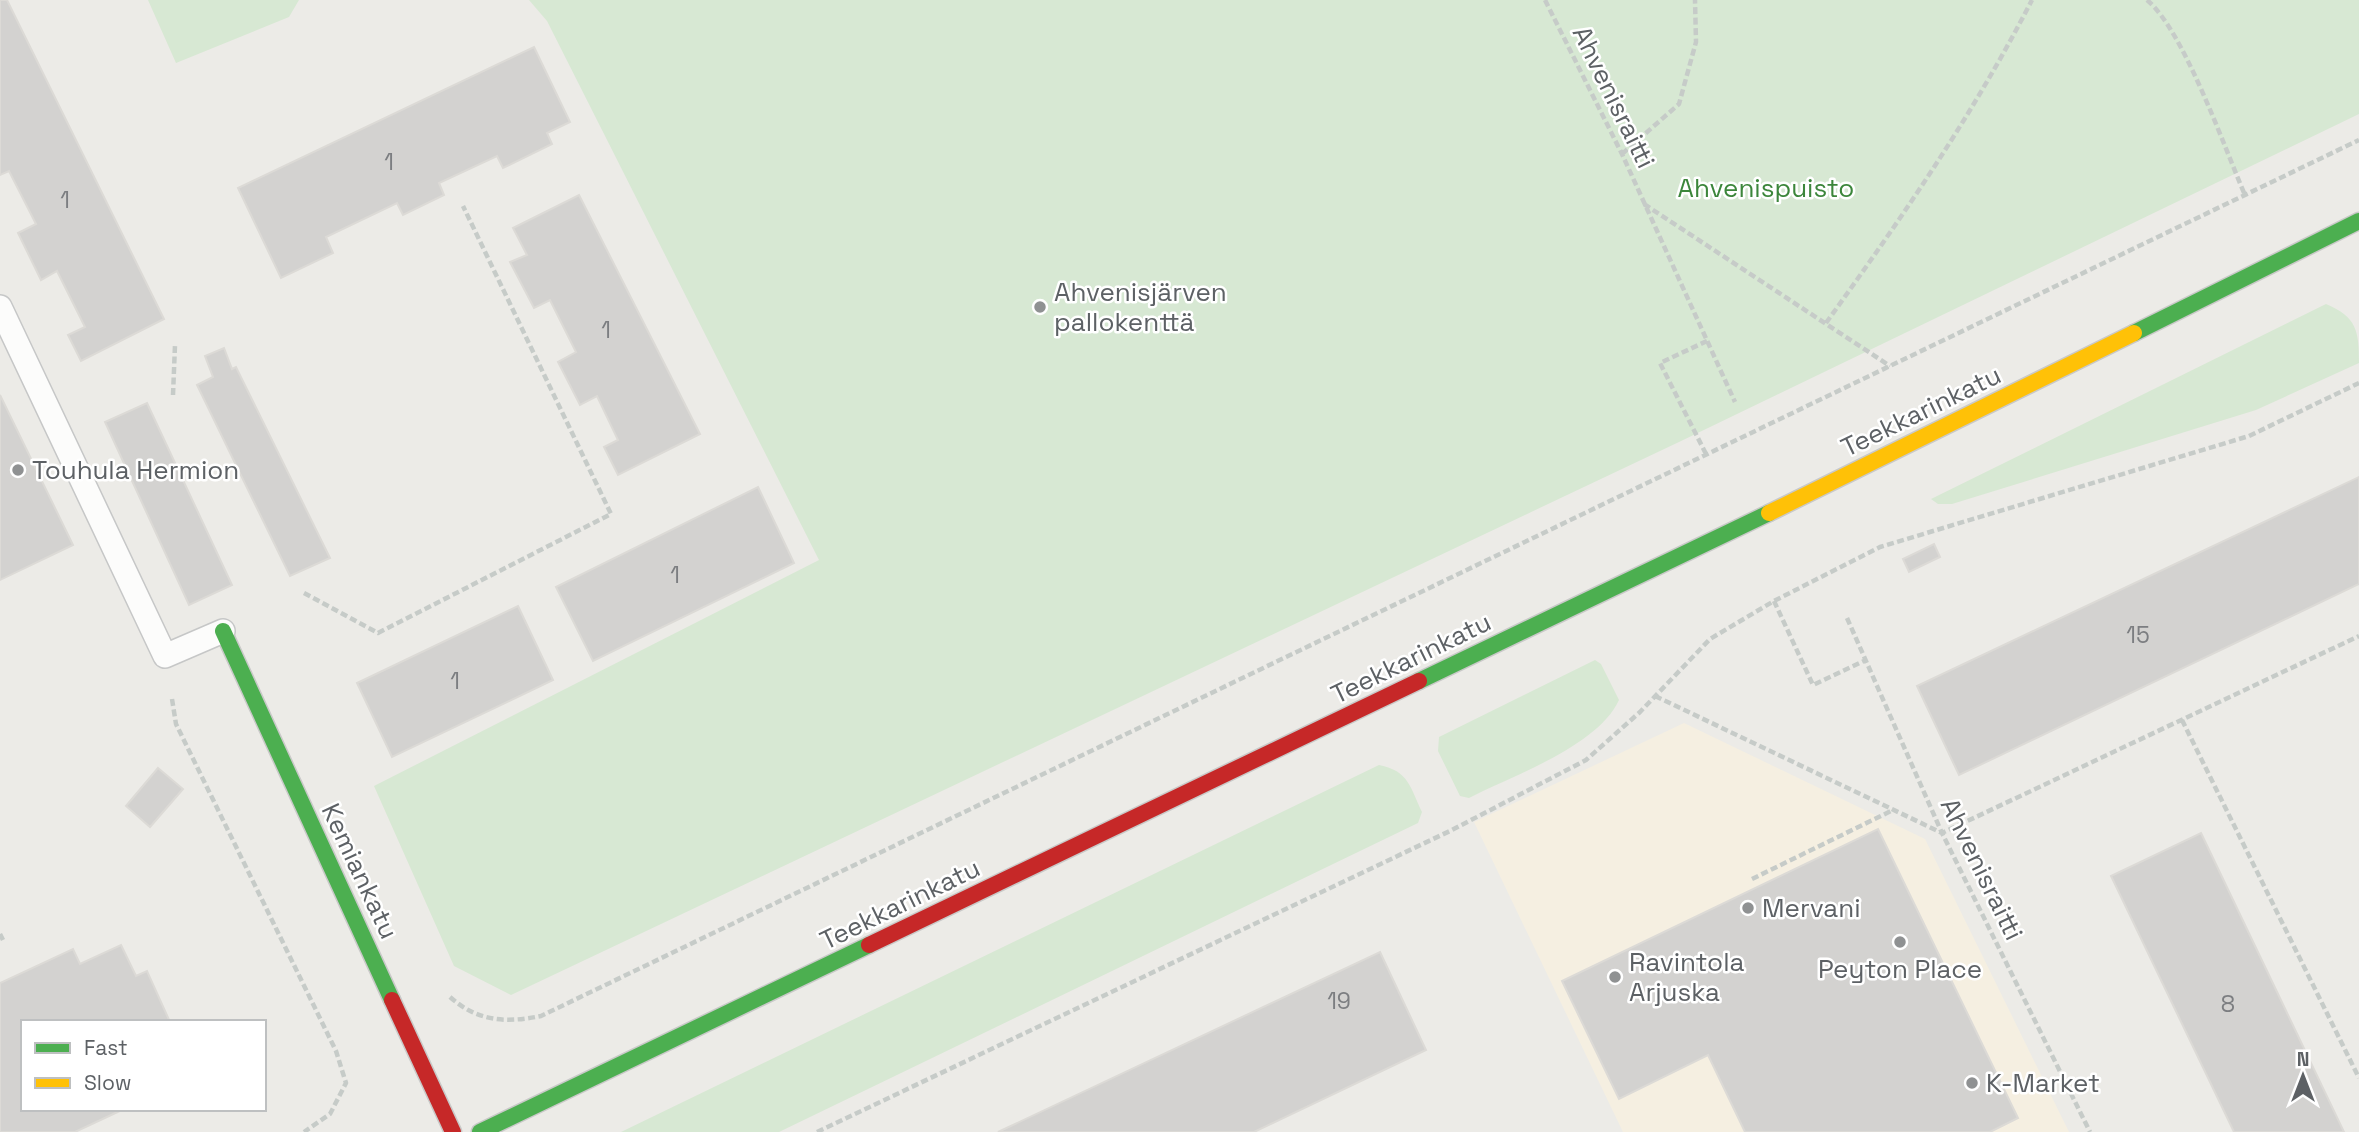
<svg xmlns="http://www.w3.org/2000/svg" width="2359" height="1132" viewBox="0 0 2359 1132" font-family="'Space Grotesk',sans-serif">
	<style>
		.commercial { fill: #f5efe1 }
		.green { fill: #d7e8d3 }
		.building { fill: #d3d2d0; stroke: #dcdad6; stroke-width: 2 }
		.lines { fill: none; stroke-linecap: round; stroke-linejoin: round }
		.lane-casing { stroke: #c6c7c7; stroke-width: 26 }
		.fast-casing { stroke: #c9c9c8; stroke-width: 19 }
		.slow-casing { stroke: #c9c9c8; stroke-width: 19 }
		.jam-casing { stroke: #c9c9c8; stroke-width: 19 }
		.path { stroke: #c6cbc8; stroke-width: 4.5; stroke-dasharray: 7 3.5; stroke-linecap: butt }
		.lane { stroke: #fcfcfb; stroke-width: 23 }
		.fast { stroke: #4caf50; stroke-width: 16 }
		.slow { stroke: #ffc107; stroke-width: 16 }
		.jam { stroke: #c62828; stroke-width: 16 }
		.poi-dot { fill: #8f9192; stroke: #fff; stroke-width: 2.5 }
		.labels { text-anchor: middle; stroke-width: 5; stroke-linejoin: round; paint-order: stroke }
		.number-label { font-size: 23px; fill: #7c7e81 }
		.street-label { font-size: 26px; fill: #5d6165; stroke: #fff }
		.park-label { font-size: 26px; fill: #3c863b; stroke: #fff }
		.poi-label { font-size: 26px; fill: #5d6165; stroke: #fff; text-anchor: start }
	</style>
	<rect width="100%" height="100%" fill="#ecebe7"/>
	<!-- commercial -->
	<path class="commercial" d="M1684,723L1925,839L2069,1132H1623L1474,822Z"/>
	<!-- green -->
	<path class="green" d="M148,0H299L289,17L176,63Z
		M529,0H2359V114L1679,442L511,995L454,966L374,786L819,560L547,21Z
		M2326,304C2357,317 2359,331 2359,363L2256,410L1952,504H1938L1931,499Z
		M1595,660L1601,664L1619,700C1598,746 1514,775 1469,798L1460,796L1438,751L1439,737Z
		M1379,765C1409,771 1410,787 1422,812L1418,823L779,1132H621Z"/>
	<!-- building -->
	<path class="building" d="M0,0H7L164,319L81,361L68,335L85,327L57,271L41,280L18,233L36,224L9,171L0,175Z
		M534,47L570,122L547,133L552,144L503,168L497,156L439,183L444,195L403,215L397,203L326,237L333,253L281,278L238,188Z
		M579,195L700,434L618,475L604,447L618,440L597,396L580,405L558,362L576,352L550,300L534,308L510,262L527,255L513,228Z
		M224,348L232,369L236,367L330,558L290,576L197,385L213,377L205,356Z
		M0,395L73,545L0,580Z
		M147,403L232,585L189,605L105,422Z
		M2359,477V584L1959,775L1917,686Z
		M758,487L794,563L593,661L556,587Z
		M1934,544L1940,557L1909,572L1903,559Z
		M518,606L553,680L392,757L357,683Z
		M158,768L183,789L150,827L126,806Z
		M1878,829L2018,1118L1990,1132H1745L1708,1055L1619,1099L1562,981Z
		M2201,833L2344,1132H2234L2111,876Z
		M121,945L136,976L147,971L170,1022H23V1109H124L75,1132H0V983L73,949L80,964Z
		M1380,952L1426,1050L1254,1132H998Z"/>
	<g class="lines">
		<!-- lane casing -->
		<g class="lane-casing">
			<path id="lane" d="M0,307L165,656L223,631"/>
		</g>
		<!-- fast casing -->
		<g class="fast-casing">
			<path id="fast" d="M2134,333L2359,221
				M223,631L392,1000
				M1419,681L1769,513
				M480,1132L869,945"/>
		</g>
		<!-- slow casing -->
		<g class="slow-casing">
			<path id="slow" d="M1769,513L2134,333"/>
		</g>
		<!-- jam casing -->
		<g class="jam-casing">
			<path id="jam" d="M869,945L1419,681
				M392,1000L453,1132"/>
		</g>
		<!-- path -->
		<path class="path" d="M1545,0L1622,154L1735,402
			M2147,0C2184,31 2224,147 2245,195
			M1622,154L1679,104L1696,42L1695,0
			M1644,204L1890,366
			M1826,323C1903,216 1971,118 2032,0
			M173,395L175,345
			M1706,454L1660,363L1707,341
			M304,593L378,633L611,514L463,206
			M1774,601L1813,685L1866,660
			M1847,618L1942,833L2090,1132
			M1655,696L1942,833L2359,636
			M172,699L176,724L336,1051L346,1083L330,1114L304,1132
			M2182,720L2359,1078
			M1752,879L1891,811
			M0,934L3,940
			M450,997C478,1022 506,1023 541,1016L2359,140
			M817,1132L1452,830L1586,760L1640,712L1710,639L1774,601L1880,547L2249,436L2359,383"/>
		<!-- lane -->
		<use href="#lane" class="lane"/>
		<!-- fast -->
		<use href="#fast" class="fast"/>
		<!-- slow -->
		<use href="#slow" class="slow"/>
		<!-- jam -->
		<use href="#jam" class="jam"/>
	</g>
	<!-- markers -->
	<g class="poi-dot">
		<circle cx="1040" cy="307" r="7"/>
		<circle cx="18" cy="470" r="7"/>
		<circle cx="1748" cy="908" r="7"/>
		<circle cx="1900" cy="942" r="7"/>
		<circle cx="1615" cy="977" r="7"/>
		<circle cx="1972" cy="1083" r="7"/>
	</g>
	<g class="labels">
		<!-- number labels -->
		<g class="number-label">
			<text x="389" y="170">1</text>
			<text x="65" y="208">1</text>
			<text x="606" y="338">1</text>
			<text x="675" y="583">1</text>
			<text x="2138" y="643">15</text>
			<text x="455" y="689">1</text>
			<text x="1339" y="1009">19</text>
			<text x="2228" y="1012">8</text>
		</g>
		<!-- street labels -->
		<g class="street-label">
			<text transform="translate(1614 97) rotate(64)" y="9">Ahvenisraitti</text>
			<text transform="translate(1921 411) rotate(-26)" y="9">Teekkarinkatu</text>
			<text transform="translate(1411 658) rotate(-26)" y="9">Teekkarinkatu</text>
			<text transform="translate(1982 869) rotate(64)" y="9">Ahvenisraitti</text>
			<text transform="translate(360 871) rotate(65)" y="9">Kemiankatu</text>
			<text transform="translate(900 904) rotate(-26)" y="9">Teekkarinkatu</text>
		</g>
		<!-- park labels -->
		<g class="park-label">
			<text x="1766" y="197">Ahvenispuisto</text>
		</g>
		<!-- poi labels -->
		<g class="poi-label">
			<text x="1054" y="301">Ahvenisjärven<tspan x="1054" dy="30">pallokenttä</tspan></text>
			<text x="32" y="479">Touhula Hermion</text>
			<text x="1762" y="917">Mervani</text>
			<text x="1629" y="971">Ravintola<tspan x="1629" dy="30">Arjuska</tspan></text>
			<text x="1900" y="978" text-anchor="middle">Peyton Place</text>
			<text x="1986" y="1092">K-Market</text>
		</g>
	</g>
	<!-- legend -->
	<rect x="21" y="1020" width="245" height="91" fill="#ffffff" stroke="#bec0c1" stroke-width="2"/>
	<rect x="35" y="1043" width="35" height="10" fill="#4caf50" stroke="#bec0c1" stroke-width="2"/>
	<text x="84" y="1055" font-size="21" fill="#5d6165">Fast</text>
	<rect x="35" y="1078" width="35" height="10" fill="#ffc107" stroke="#bec0c1" stroke-width="2"/>
	<text x="84" y="1090" font-size="21" fill="#5d6165">Slow</text>
	<!-- north arrow -->
	<g transform="translate(2303 1076)" stroke="#ffffff" stroke-width="5" paint-order="stroke">
	<path d="M0-5L12 26L0 18L-12 26Z" fill="#5d6165"/>
	<text y="-10" font-size="19" font-weight="bold" text-anchor="middle" fill="#5d6165">N</text>
	</g>
</svg>
